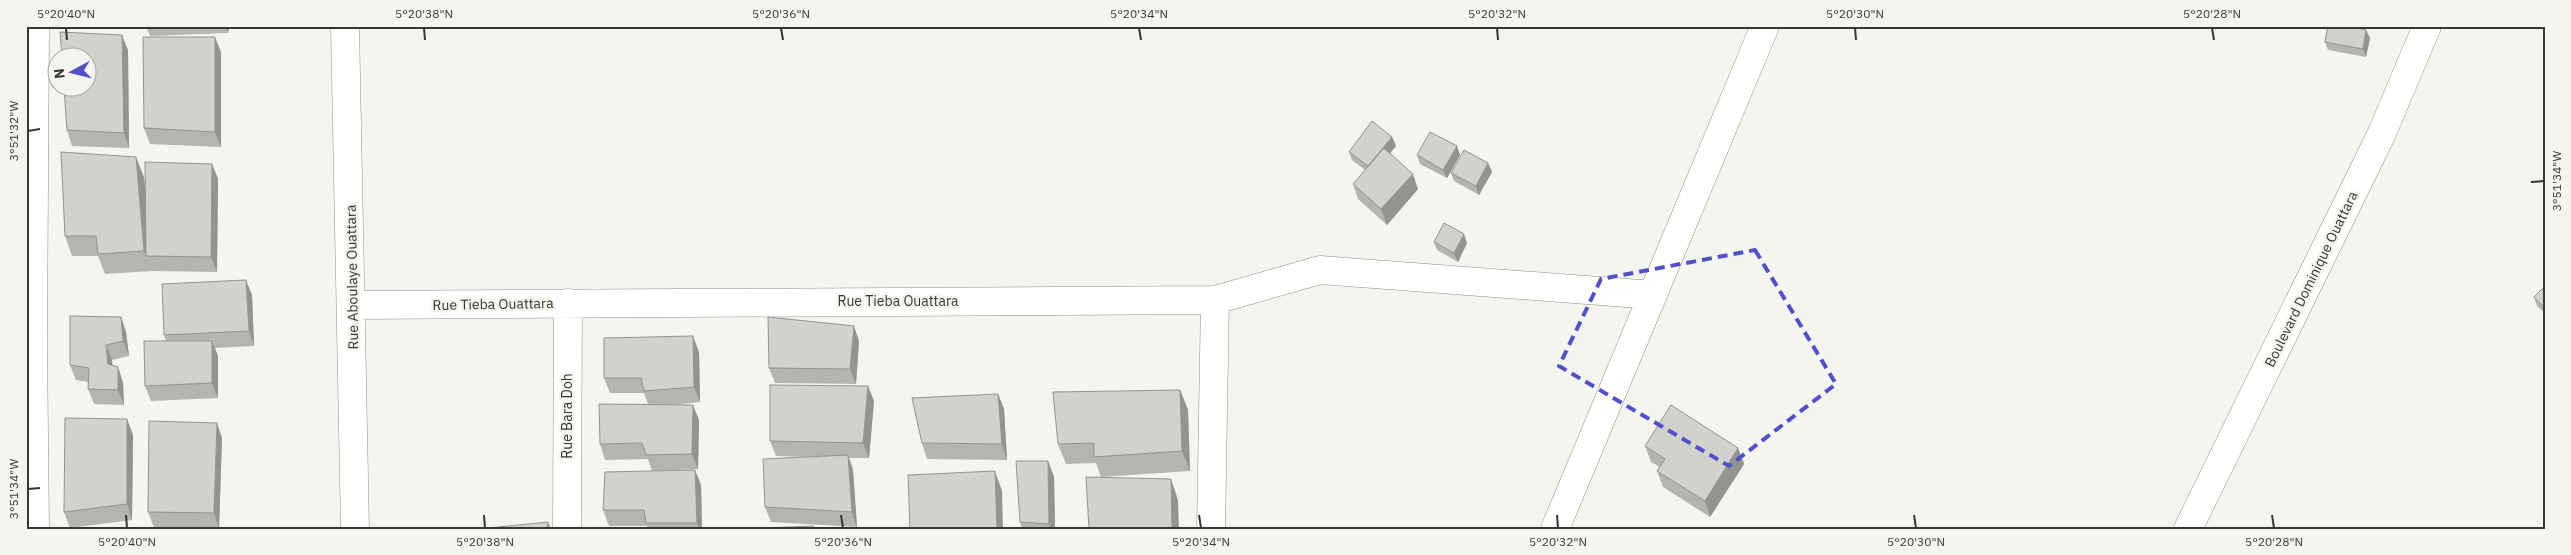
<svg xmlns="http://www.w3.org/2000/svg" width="2571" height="555" viewBox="0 0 2571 555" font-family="'IBM Plex Sans',sans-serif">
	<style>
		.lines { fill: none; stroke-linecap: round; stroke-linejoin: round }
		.minor-casing { stroke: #8f8f89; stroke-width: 29 }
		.tertiary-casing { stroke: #8f8f89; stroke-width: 29 }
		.minor { stroke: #fff; stroke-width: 28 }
		.tertiary { stroke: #fff; stroke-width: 28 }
		.wall { fill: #b5b5af }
		.shaded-wall { fill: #93938f }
		.building { fill: #d2d2cc; stroke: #93938f }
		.marked { fill: none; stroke: #5151c7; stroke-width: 4; stroke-dasharray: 10 6; stroke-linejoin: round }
		.ticks { fill: none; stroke: #363633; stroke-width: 2 }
		.labels { text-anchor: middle; stroke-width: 5; stroke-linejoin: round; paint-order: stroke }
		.street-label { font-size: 14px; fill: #363633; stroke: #f4f5ee }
		.neatline { fill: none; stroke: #363633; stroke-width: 2 }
		.ticks-label { font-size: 12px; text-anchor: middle; fill: #363633 }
	</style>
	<rect width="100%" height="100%" fill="#f4f5ee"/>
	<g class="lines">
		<!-- minor casing -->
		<g class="minor-casing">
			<path id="minor" d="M345,26L355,529
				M1215,300L1320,270L1653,295
				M353,305L1215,300L1211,529
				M35,529L33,343L35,26
				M567,529L568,303
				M1555,529L1765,26"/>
		</g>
		<!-- tertiary casing -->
		<g class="tertiary-casing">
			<path id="tertiary" d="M2188,529L2382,133L2427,26"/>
		</g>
		<!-- minor -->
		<use href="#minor" class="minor"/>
		<!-- tertiary -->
		<use href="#tertiary" class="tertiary"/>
	</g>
	<!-- wall -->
	<path class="wall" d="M146,26H229L228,33L150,36Z
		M2366,30L2370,38L2366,57L2328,50L2325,42Z
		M128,50L129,148L72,146L67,130Z
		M221,52V147L150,144L144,128Z
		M1392,137L1396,146L1390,153L1418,189L1387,225L1358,199L1353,184L1365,170L1352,160L1349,152Z
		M1417,155H1460L1447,178L1420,164Z
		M1488,163L1492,172L1479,195L1454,181L1451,173Z
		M212,164L218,179L217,272L152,271L105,274L98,256H72L65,236L144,177L146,198Z
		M1434,242L1467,243L1458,262L1437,250Z
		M2545,286V313L2537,306L2534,297Z
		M252,295L254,346L215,348L218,356V398L151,401L145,386L166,341L164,335Z
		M121,317L126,332L129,356L112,360V365L118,367L123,383L124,405L94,404L88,389V382L76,380L70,365Z
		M859,341L856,384L775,383L769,368Z
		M699,352L700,402L670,405L699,420L698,469L652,471L648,459L605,460L600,444L648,404L644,393H610L604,378Z
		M868,386L874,401L869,458H849L853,470L857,527L771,522L765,507L808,457L776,456L770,441Z
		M1180,390L1188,410L1190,471L1101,477L1096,463L1066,464L1058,444Z
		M998,394L1004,409L1007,460L927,459L922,443Z
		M133,435L132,520L70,528L64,512Z
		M222,438L219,529L154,528L148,512Z
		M1645,446L1738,448L1744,464L1710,517L1663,487L1657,471L1660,467L1651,462Z
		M1048,461L1054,477L1055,529H1022L1020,522Z
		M695,470L701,485L702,529H648L647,526H609L603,510Z"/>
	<!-- shaded-wall -->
	<path class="shaded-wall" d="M226,26H229L228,33Z
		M2366,30L2370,38L2366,57L2363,49Z
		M122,35L128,50L129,148L124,133Z
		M215,37L221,52V147L215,132Z
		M1392,137L1396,146L1372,176L1369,167Z
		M1457,146L1460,155L1447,178L1443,170Z
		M136,157L144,177L150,256H146L144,251Z
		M1488,163L1492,172L1479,195L1476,186Z
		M212,164L218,179L217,272L211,257Z
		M1413,174L1418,189L1387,225L1381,209Z
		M1464,234L1467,243L1458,262L1454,253Z
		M246,280L252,295L254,346L249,331Z
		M121,317L126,332L129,356L123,341Z
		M854,326L859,341L856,384L850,369Z
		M693,336L699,352L700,402L694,387Z
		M212,341L218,356V398L212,383Z
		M106,345L112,360L114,379L108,364Z
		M118,367L123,383L124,405L118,390Z
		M868,386L874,401L869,458L863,443Z
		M1180,390L1188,410L1190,471L1182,451Z
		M998,394L1004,409L1007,460L1002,444Z
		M693,405L699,420L698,469L692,454Z
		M127,419L133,435L132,520L127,504Z
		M217,423L222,438L219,529L214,513Z
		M1738,448L1744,464L1710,517L1705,501Z
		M848,455L853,470L857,527L852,512Z
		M1048,461L1054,477L1055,529H1051L1049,524Z
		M695,470L701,485L702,529H699L697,523Z
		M995,471L1002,491L1003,529H997Z
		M1171,479L1178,500L1179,529H1172Z
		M548,522L551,529H547Z"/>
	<!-- building -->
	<path class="building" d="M2328,26H2347L2366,30L2363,49L2325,42Z
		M60,32L122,35L124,133L67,130L64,88H88V58H62Z
		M143,37H215V132L144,128Z
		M1372,121L1392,137L1368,166L1349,152Z
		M1430,132L1457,146L1443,170L1417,155Z
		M1384,148L1413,174L1381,209L1353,184Z
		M1464,150L1488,163L1476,186L1451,173Z
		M61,152L136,157L144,251L98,254L96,236H65Z
		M145,162L212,164L211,257L146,256Z
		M1444,223L1464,234L1454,253L1434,242Z
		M246,280L249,331L164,335L162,284Z
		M2545,286V308L2534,297Z
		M70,316L121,317L123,341L106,345L108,364L118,367V390L88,389L89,368L70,365Z
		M768,317L854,326L850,369L769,368Z
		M693,336L694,387L644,391L641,378H604V338Z
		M144,341H212V383L145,386Z
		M770,385L868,386L863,443L770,441Z
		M1180,390L1182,451L1094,457V443L1058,444L1053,392Z
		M998,394L1002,444L922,443L912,398Z
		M599,404L693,405L692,454L646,455L642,443L600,444Z
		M1671,405L1738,448L1705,501L1657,471L1665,459L1645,446Z
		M65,418L127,419V504L64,512Z
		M149,421L217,423L214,513L148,512Z
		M848,455L852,512L765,507L763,459Z
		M1016,461H1048L1049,524L1020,522Z
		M695,470L697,523H646L644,510H603L605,472Z
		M995,471L997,529H910L908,475Z
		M1086,477L1171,479L1172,529H1089Z
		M548,522L547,529H485L488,528Z
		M813,526L816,529H765V528Z"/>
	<!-- marked area -->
	<path class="marked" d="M1755,250L1836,384L1729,466L1559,366L1601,279Z"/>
	<!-- ticks -->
	<path class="ticks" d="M66,28L67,40M424,28L425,40M781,28L783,40M1139,28L1141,40M1497,28L1498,40M1855,28L1856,40M2212,28L2214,40M28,131L40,129M2531,182L2544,181M28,489L40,488M126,515L127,528M484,515L485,528M841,515L843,528M1199,515L1201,528M1557,515L1558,528M1914,515L1916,528M2272,515L2274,528"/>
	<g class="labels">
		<!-- street labels -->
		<g class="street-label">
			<text transform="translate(352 277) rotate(-91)" y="5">Rue Aboulaye Ouattara</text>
			<text transform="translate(2311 279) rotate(-64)" y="5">Boulevard Dominique Ouattara</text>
			<text x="898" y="306">Rue Tieba Ouattara</text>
			<text transform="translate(493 304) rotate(-1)" y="5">Rue Tieba Ouattara</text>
			<text transform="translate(567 416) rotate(-90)" y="5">Rue Bara Doh</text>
		</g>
	</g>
	<!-- border -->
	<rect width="2571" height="555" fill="none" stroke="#f4f5ee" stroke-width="55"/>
	<!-- north arrow -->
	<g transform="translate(72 72) rotate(263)"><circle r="24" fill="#f4f5ee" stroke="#a8a9a3"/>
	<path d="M0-4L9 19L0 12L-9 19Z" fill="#5151c7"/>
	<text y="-8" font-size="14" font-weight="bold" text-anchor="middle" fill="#363633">N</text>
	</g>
	<rect x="28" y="28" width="2516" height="500" class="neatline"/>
	<g class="ticks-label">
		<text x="66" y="18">5°20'40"N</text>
		<text x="424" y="18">5°20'38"N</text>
		<text x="781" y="18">5°20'36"N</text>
		<text x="1139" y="18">5°20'34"N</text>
		<text x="1497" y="18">5°20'32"N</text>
		<text x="1855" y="18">5°20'30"N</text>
		<text x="2212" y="18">5°20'28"N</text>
		<text transform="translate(14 131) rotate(-90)" y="4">3°51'32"W</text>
		<text transform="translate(2557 181) rotate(-90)" y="4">3°51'34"W</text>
		<text transform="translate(14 489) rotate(-90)" y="4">3°51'34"W</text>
		<text x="127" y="546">5°20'40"N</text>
		<text x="485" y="546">5°20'38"N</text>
		<text x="843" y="546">5°20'36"N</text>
		<text x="1201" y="546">5°20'34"N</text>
		<text x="1558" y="546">5°20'32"N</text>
		<text x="1916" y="546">5°20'30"N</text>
		<text x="2274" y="546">5°20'28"N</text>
	</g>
</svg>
